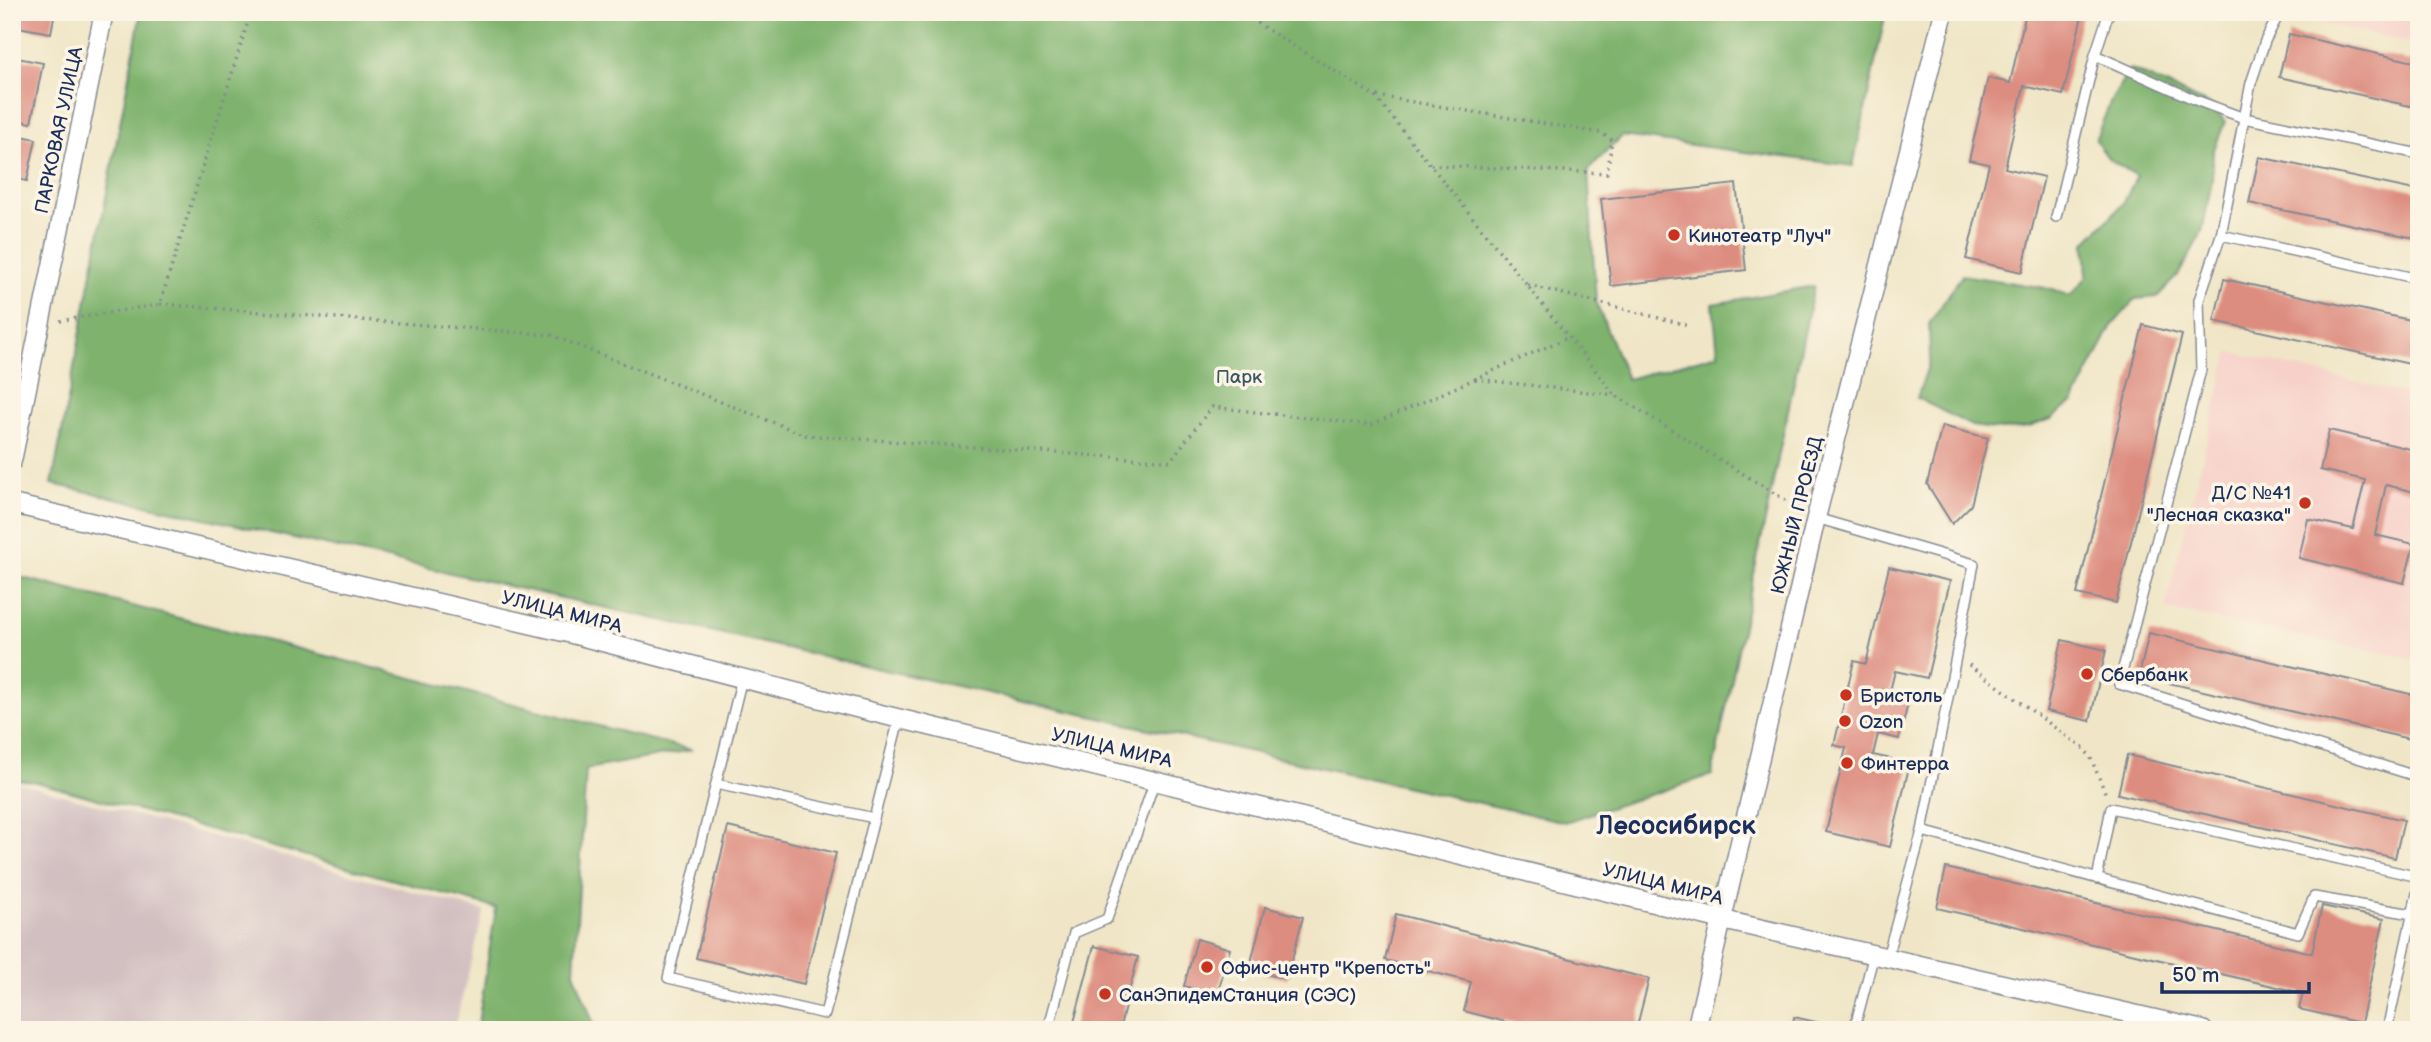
<svg xmlns="http://www.w3.org/2000/svg" width="2431" height="1042" viewBox="0 0 2431 1042" font-family="'Balsamiq Sans',sans-serif">
	<style>
		.built { fill: #f7d1c9 }
		.industrial { fill: #d2bfc1 }
		.forest { fill: #7eb26d; stroke: #4c7066; stroke-width: 2 }
		.building { fill: #dd8d80 }
		.lines { fill: none; stroke-linecap: round; stroke-linejoin: round }
		.lane-casing { stroke: #868a92; stroke-width: 12 }
		.street-casing { stroke: #868a92; stroke-width: 21 }
		.path { stroke: #868a92; stroke-width: 3.5; stroke-dasharray: 2 5; stroke-linecap: butt }
		.lane { stroke: #fff; stroke-width: 9 }
		.street { stroke: #fff; stroke-width: 18 }
		.poi-dot { fill: #c8321e; stroke: #fcf5e5; stroke-width: 2.5 }
		.labels { text-anchor: middle; stroke-width: 7; stroke-linejoin: round; paint-order: stroke }
		.street-label { font-size: 19px; fill: #1b2f5e; stroke: #fcf5e5 }
		.poi-label { font-size: 19px; fill: #1b2f5e; stroke: #fcf5e5; text-anchor: start }
		.park-label { font-size: 19px; fill: #3c5766; stroke: #fcf5e5 }
		.district-label { font-size: 26px; font-weight: bold; fill: #1b2f5e; stroke: #fcf5e5 }
	</style>
	<rect width="100%" height="100%" fill="#fcf5e5"/>
	<filter id="ink" filterUnits="userSpaceOnUse"><feTurbulence type="fractalNoise" baseFrequency=".0143" numOctaves="2"/><feDisplacementMap in="SourceGraphic" scale="14" xChannelSelector="R" yChannelSelector="G"/><feConvolveMatrix kernelMatrix="1 2 1 2 8 2 1 2 1" color-interpolation-filters="sRGB"/></filter>
	<filter id="wash" filterUnits="userSpaceOnUse"><feTurbulence type="fractalNoise" baseFrequency=".00686" numOctaves="4" result="noise"/><feDisplacementMap in="SourceGraphic" scale="28" xChannelSelector="R" yChannelSelector="G"/><feGaussianBlur stdDeviation="1.57" result="paint"/><feColorMatrix in="noise" values="0 0 0 0 0 0 0 0 0 0 0 0 0 0 0 0 0 1.4 0 .05"/><feComposite in="paint" operator="in"/></filter>
	<g filter="url(#wash)">
		<rect width="100%" height="100%" fill="#f0e6c7"/>
		<!-- built -->
		<path class="built" d="M2317,12H2419V45L2315,21Z
			M2229,351L2419,397V660L2165,609Z"/>
		<!-- industrial -->
		<path class="industrial" d="M12,781L484,911L454,1030H12Z"/>
		<!-- forest -->
		<path class="forest" d="M141,12H1886L1853,166L1622,136L1588,170L1596,302L1627,379L1718,354L1713,304L1814,286L1712,775L1565,822L52,484Z
			M2130,69L2213,106L2225,122L2213,152L2212,181L2202,232L2179,274L2157,297L2135,299L2111,327L2074,401L2051,419L2029,427L2002,430L1972,426L1917,398L1930,360L1929,324L1962,275L2052,289L2070,296L2087,277L2085,243L2123,204L2137,176L2109,159L2095,140L2111,101Z
			M12,575L692,750L586,769L574,972L596,1030H477L496,908L32,781L12,779Z"/>
		<g id="blocks">
			<!-- building -->
			<path class="building" d="M12,12H55L51,33L12,26Z
				M2026,12H2083L2063,95L2024,86L2005,168L2044,177L2022,272L1966,259L1989,164L1969,160L1988,78L2010,83Z
				M2236,12H2259L2258,18Z
				M2289,34L2419,63V108L2279,77Z
				M12,57L43,63L31,123L12,119Z
				M12,134L36,139L27,181L12,178Z
				M2259,157L2419,191V239L2249,203Z
				M1736,184L1746,270L1611,286L1601,199Z
				M2224,279L2419,322V366L2214,321Z
				M2143,325L2182,335L2116,603L2077,594Z
				M1942,426L1988,438L1971,505L1952,524L1927,484Z
				M2329,430L2419,451V493L2386,485L2375,535L2414,544L2404,583L2299,558L2308,519L2353,529L2365,480L2320,470Z
				M1889,567L1950,581L1927,678L1895,671L1888,699L1908,704L1899,739L1878,734L1873,755L1910,763L1890,847L1826,832L1846,748L1834,745L1854,661L1866,664Z
				M2149,633L2419,696L2418,741L2139,676Z
				M2062,640L2106,650L2090,721L2046,711Z
				M2127,755L2404,820L2395,858L2118,794Z
				M728,827L836,853L804,984L696,958Z
				M1946,868L2312,953L2322,906L2384,919L2361,1023L2299,1009L2303,993L1937,908Z
				M1265,907L1303,917L1287,979L1249,970Z
				M1396,914L1649,979L1636,1030H1536L1464,1011L1471,982L1385,960Z
				M1197,939L1230,949L1217,995L1184,986Z
				M1094,946L1138,957L1119,1030H1072Z
				M1794,1017L1829,1025L1828,1030H1792Z"/>
		</g>
	</g>
	<g filter="url(#ink)">
		<use href="#blocks" fill-opacity="0" stroke="#868a92" stroke-width="2"/>
		<g class="lines">
			<!-- lane casing -->
			<g class="lane-casing">
				<path id="lane" d="M2109,12L2095,55L2198,101L2244,118L2419,154
					M2280,12L2265,41L2251,83L2221,235L2199,300L2201,370L2119,684L2419,777
					M2056,217L2095,55
					M2221,235L2419,279
					M1816,518L1974,564L1922,831
					M742,678L668,978L825,1014L899,719
					M716,784L874,818
					M2097,879L2111,808L2419,877
					M1887,957L1922,831L2298,933L2314,897L2412,914
					M1048,1030L1074,933L1107,919L1155,780
					M1854,1030L1874,954
					M2387,1030L2419,884"/>
			</g>
			<!-- street casing -->
			<g class="street-casing">
				<path id="street" d="M12,461L104,12
					M12,504L572,634L868,711L1723,920L2203,1030
					M1696,1030L1816,518L1944,12"/>
			</g>
			<!-- path -->
			<path class="path" d="M1239,12L1375,96L1615,395L1800,509
				M1377,96L1601,133L1612,140L1607,173L1431,165
				M1528,285L1687,325
				M160,304L551,335L805,435L1170,461L1212,407L1371,425L1569,337
				M60,321L160,304L251,12
				M1475,379L1615,395
				M1969,665L2083,748L2090,756L2107,797"/>
			<!-- lane -->
			<use href="#lane" class="lane"/>
			<!-- street -->
			<use href="#street" class="street"/>
		</g>
	</g>
	<!-- markers -->
	<g class="poi-dot">
		<circle cx="1674" cy="235" r="7"/>
		<circle cx="2305" cy="503" r="7"/>
		<circle cx="2087" cy="674" r="7"/>
		<circle cx="1846" cy="695" r="7"/>
		<circle cx="1845" cy="721" r="7"/>
		<circle cx="1847" cy="763" r="7"/>
		<circle cx="1207" cy="967" r="7"/>
		<circle cx="1105" cy="994" r="7"/>
	</g>
	<g class="labels">
		<!-- street labels -->
		<g class="street-label">
			<text transform="translate(58 130) rotate(-78)" y="7">ПАРКОВАЯ УЛИЦА</text>
			<text transform="translate(1796 515) rotate(-76)" y="7">ЮЖНЫЙ ПРОЕЗД</text>
			<text transform="translate(562 611) rotate(14)" y="7">УЛИЦА МИРА</text>
			<text transform="translate(1112 747) rotate(13)" y="7">УЛИЦА МИРА</text>
			<text transform="translate(1663 883) rotate(14)" y="7">УЛИЦА МИРА</text>
		</g>
		<!-- poi labels -->
		<g class="poi-label">
			<text x="1688" y="242">Кинотеатр "Луч"</text>
			<text x="2291" y="499" text-anchor="end">Д/С №41<tspan x="2291" dy="22">"Лесная сказка"</tspan></text>
			<text x="2101" y="681">Сбербанк</text>
			<text x="1860" y="702">Бристоль</text>
			<text x="1859" y="728">Ozon</text>
			<text x="1861" y="770">Финтерра</text>
			<text x="1221" y="974">Офис-центр "Крепость"</text>
			<text x="1119" y="1001">СанЭпидемСтанция (СЭС)</text>
		</g>
		<!-- park labels -->
		<g class="park-label">
			<text x="1239" y="383">Парк</text>
		</g>
		<!-- district labels -->
		<g class="district-label">
			<text x="1676" y="834">Лесосибирск</text>
		</g>
	</g>
	<!-- margin -->
	<rect width="2431" height="1042" fill="none" stroke="#fcf5e5" stroke-width="42"/>
	<!-- scale -->
	<path d="M2162 982v10h147v-10" fill="none" stroke="#1b2f5e" stroke-width="3.5"/>
	<text x="2172" y="982" font-size="21" fill="#1b2f5e" stroke="#fcf5e5" stroke-width="5" paint-order="stroke">50 m</text>
</svg>
